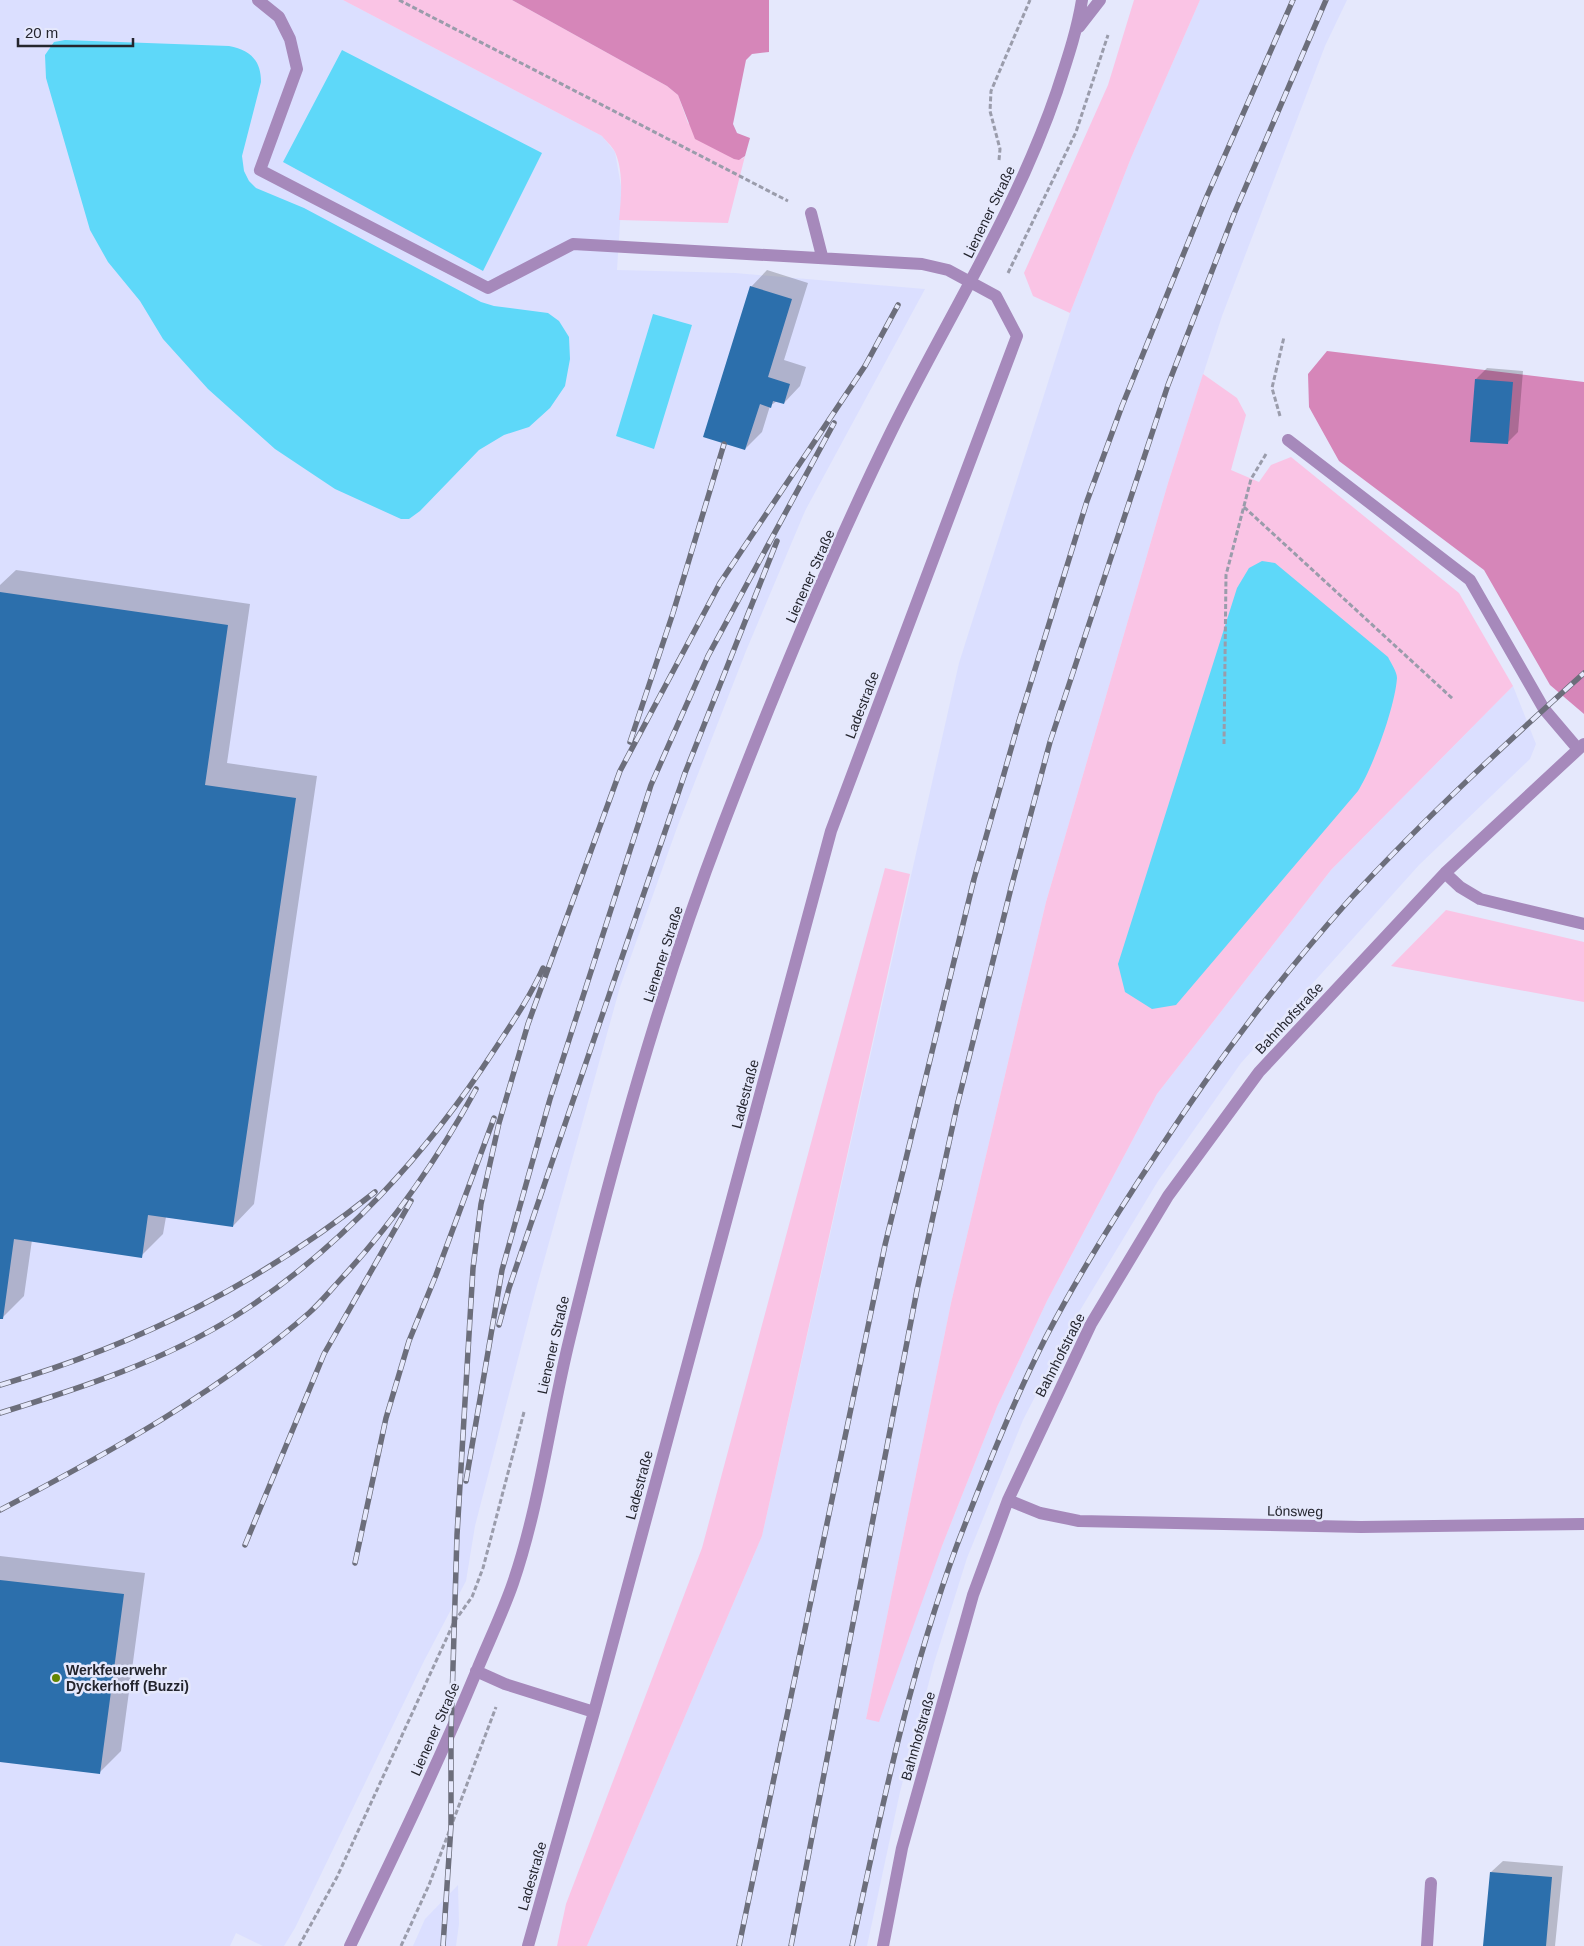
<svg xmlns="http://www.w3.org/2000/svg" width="1584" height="1946" viewBox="0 0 1584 1946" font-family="Helvetica,sans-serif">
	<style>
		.built { fill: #dbdfff }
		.green { fill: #fac4e5 }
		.forest { fill: #d686b9 }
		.water { fill: #5ed8f9 }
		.shadow { fill: #0003 }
		.building { fill: #2c6fac }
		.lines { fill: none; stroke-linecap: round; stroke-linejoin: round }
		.path { stroke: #9a9cab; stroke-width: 3; stroke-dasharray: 5 2.5; stroke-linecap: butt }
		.minor { stroke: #a689bb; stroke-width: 12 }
		.rail-casing { stroke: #6c6e7b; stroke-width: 5.5 }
		.rail { stroke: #e5e8fc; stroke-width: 4; stroke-dasharray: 11; stroke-linecap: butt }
		.poi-dot { fill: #628501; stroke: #e5e8fc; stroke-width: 2 }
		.labels { text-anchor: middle; stroke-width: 5; stroke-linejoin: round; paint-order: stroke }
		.street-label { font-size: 14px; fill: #24252e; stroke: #e5e8fc }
		.poi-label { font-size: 14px; font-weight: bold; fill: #24252e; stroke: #e5e8fc; text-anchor: start }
	</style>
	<rect width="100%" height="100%" fill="#e5e8fc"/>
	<!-- built -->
	<path class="built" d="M0,0H343L602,136L615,152L622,192L617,270L735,273L925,289L805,511L746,651L678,825L620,987L535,1293L475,1526L466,1581L424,1661L295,1928L284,1946H263L236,1933L230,1946H0Z
		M1200,0H1347L1325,46L1222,316L1168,483L1046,902L951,1303L866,1719L942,1546L997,1407L1047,1301L1157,1094L1331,870L1513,686L1536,744L1530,759L1419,865L1241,1063L1158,1181L1076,1317L1023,1420L967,1558L934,1663L900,1792L867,1946H587L762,1536L959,663L1070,313L1131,158Z
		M458,1885L459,1924L456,1946H413L425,1919Z"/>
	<!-- green -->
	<path class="green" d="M343,0H512L667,86L678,95L688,123L742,159L745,156L728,223L619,220C621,199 624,172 615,152C612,146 606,141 602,136Z
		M1134,0H1200L1131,158L1070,313L1033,296L1024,273L1108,85Z
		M1203,374L1237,398L1246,415L1231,470L1259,482L1271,465L1291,457L1459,593L1513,686L1331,870L1157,1094L1047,1301L997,1407L942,1546L879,1722L866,1719L951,1303L1046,902L1168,483Z
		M885,868L910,874L762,1536L587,1946H557L566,1904L702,1548Z
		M1446,910L1584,942V1002L1391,966Z"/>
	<!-- forest -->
	<path class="forest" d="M512,0H769V52L752,54L746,60L733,124L737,133L750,138L745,156L739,160L734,159L695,139L678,95L667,86Z
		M1327,351L1584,382V714L1550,685L1484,570L1339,461L1309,407L1308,374Z"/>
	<!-- water -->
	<path class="water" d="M65,40L229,46C250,50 261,60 261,82L242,156L244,171L249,181L256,188L304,208L481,302L494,306L548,313L559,321L569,337L570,359L565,386L550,408L529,427L504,435L479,450L420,511L409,519H401L335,489L275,449L208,389L163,339L140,301L108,262L90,230L46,78L45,55L54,42Z
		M342,50L542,153L483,271L283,162Z
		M653,314L692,325L654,449L616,436Z
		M1262,561L1275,563L1388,657C1391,663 1397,672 1397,678C1395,707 1373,767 1358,791L1176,1005L1152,1009L1125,992L1118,964L1237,588L1249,568Z"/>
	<!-- shadow -->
	<path class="shadow" d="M767,270L808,283L784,360L806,367L800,386L784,403L777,401L770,406L762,432L745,449L751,287Z
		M1487,368L1523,371L1518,432L1507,443L1476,379Z
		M16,570L250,604L227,763L317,776L254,1204L233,1226L166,1217L163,1234L141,1256L32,1240L24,1296L2,1318H0V585Z
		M0,1556L145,1573L121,1751L99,1773L0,1761Z
		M1503,1861L1563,1866L1555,1946H1484L1491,1872Z"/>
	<!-- building -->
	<path class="building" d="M750,286L792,299L768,377L790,384L784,404L773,401L771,408L760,404L745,450L703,437Z
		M1475,379L1513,382L1508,444L1470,442Z
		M0,592L228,625L205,785L296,798L233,1227L148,1215L142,1258L14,1239L3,1319H0Z
		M0,1580L124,1594L100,1774L0,1762Z
		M1490,1872L1552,1877L1546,1946H1483Z"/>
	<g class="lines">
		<!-- path -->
		<path class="path" d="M399,0L788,201
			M999,160L1000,149L990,111L991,91L1030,0
			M1008,273L1076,132L1108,35
			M1280,416L1272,388L1284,337
			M1244,507L1453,699
			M1224,744L1226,575L1251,479L1266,454
			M299,1946L337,1877L454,1622L472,1597L483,1568L524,1412
			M401,1946L429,1885L496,1707"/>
		<!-- minor -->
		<path class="minor" d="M258,0L279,17L290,39L297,69L260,170L488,288L573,244L922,264L948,270L996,296L1017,336L831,831L594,1712L528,1946
			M1079,27L1100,0
			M811,213L822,256
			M1288,440L1470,580L1544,709L1578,749
			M1445,873L1460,887L1480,899L1584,924
			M1008,1500L1040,1513L1079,1521L1361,1527L1584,1524
			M476,1671L505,1684L594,1712
			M350,1946C394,1855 438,1764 477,1670C489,1641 503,1612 513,1583C540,1504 550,1418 570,1337C612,1164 659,992 723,825C774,692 829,558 892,430C948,317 1016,211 1057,91C1067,60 1077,31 1082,0
			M883,1946L902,1848L973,1595L1008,1500L1091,1324L1168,1196L1259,1072L1445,873L1584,744
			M1427,1946L1431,1883"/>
		<!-- rail casing -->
		<g class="rail-casing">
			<path id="rail" d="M630,742L673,613L724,444
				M499,1325L509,1288L685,773L777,541
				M0,1385C140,1344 261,1283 375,1192
				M0,1413C81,1388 164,1361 237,1315C340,1250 429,1151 495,1049C512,1023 530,997 543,968
				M466,1481L502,1270L550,1099L651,785L708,656L834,423
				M0,1510C107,1454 217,1393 309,1313C320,1303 330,1291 340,1280C393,1223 439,1157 476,1089
				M245,1545L324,1354L411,1201
				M355,1563L386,1418L409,1341L436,1275L494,1118
				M443,1946L451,1826V1733L457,1535L473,1268L481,1204L499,1123L528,1024L620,771L720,583L865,366L898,305
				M739,1946L885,1245L974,879L1019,721L1087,501L1122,406L1207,196L1293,0
				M791,1946L917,1290L957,1106L1011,888L1050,742L1168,385L1234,214L1326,0
				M852,1946C881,1811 909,1675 957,1545C984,1475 1012,1404 1046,1337C1080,1272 1119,1210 1159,1150C1217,1061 1280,977 1351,898C1424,819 1504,745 1584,673"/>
		</g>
		<!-- rail -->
		<use href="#rail" class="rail"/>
	</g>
	<!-- markers -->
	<circle class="poi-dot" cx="56" cy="1678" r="5"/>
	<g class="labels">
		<!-- street labels -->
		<g class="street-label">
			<text transform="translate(989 212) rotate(-64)" y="5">Lienener Straße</text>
			<text transform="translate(810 576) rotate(-66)" y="5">Lienener Straße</text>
			<text transform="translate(862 705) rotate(-69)" y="5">Ladestraße</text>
			<text transform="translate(663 954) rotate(-72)" y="5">Lienener Straße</text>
			<text transform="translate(1289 1018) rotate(-47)" y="5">Bahnhofstraße</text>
			<text transform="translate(745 1094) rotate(-75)" y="5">Ladestraße</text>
			<text transform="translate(553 1345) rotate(-77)" y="5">Lienener Straße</text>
			<text transform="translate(1060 1355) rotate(-63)" y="5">Bahnhofstraße</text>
			<text transform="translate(639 1485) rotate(-75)" y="5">Ladestraße</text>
			<text transform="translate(1295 1511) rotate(1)" y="5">Lönsweg</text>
			<text transform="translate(435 1729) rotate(-66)" y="5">Lienener Straße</text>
			<text transform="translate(918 1736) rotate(-74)" y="5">Bahnhofstraße</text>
			<text transform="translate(532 1876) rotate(-74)" y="5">Ladestraße</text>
		</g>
		<!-- poi labels -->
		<g class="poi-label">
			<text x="66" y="1675">Werkfeuerwehr<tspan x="66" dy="16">Dyckerhoff (Buzzi)</tspan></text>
		</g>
	</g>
	<!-- scale -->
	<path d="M18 38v8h115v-8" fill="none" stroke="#24252e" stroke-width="2.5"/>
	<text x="25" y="38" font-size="15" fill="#24252e" stroke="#e5e8fc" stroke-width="4" paint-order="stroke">20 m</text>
</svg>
